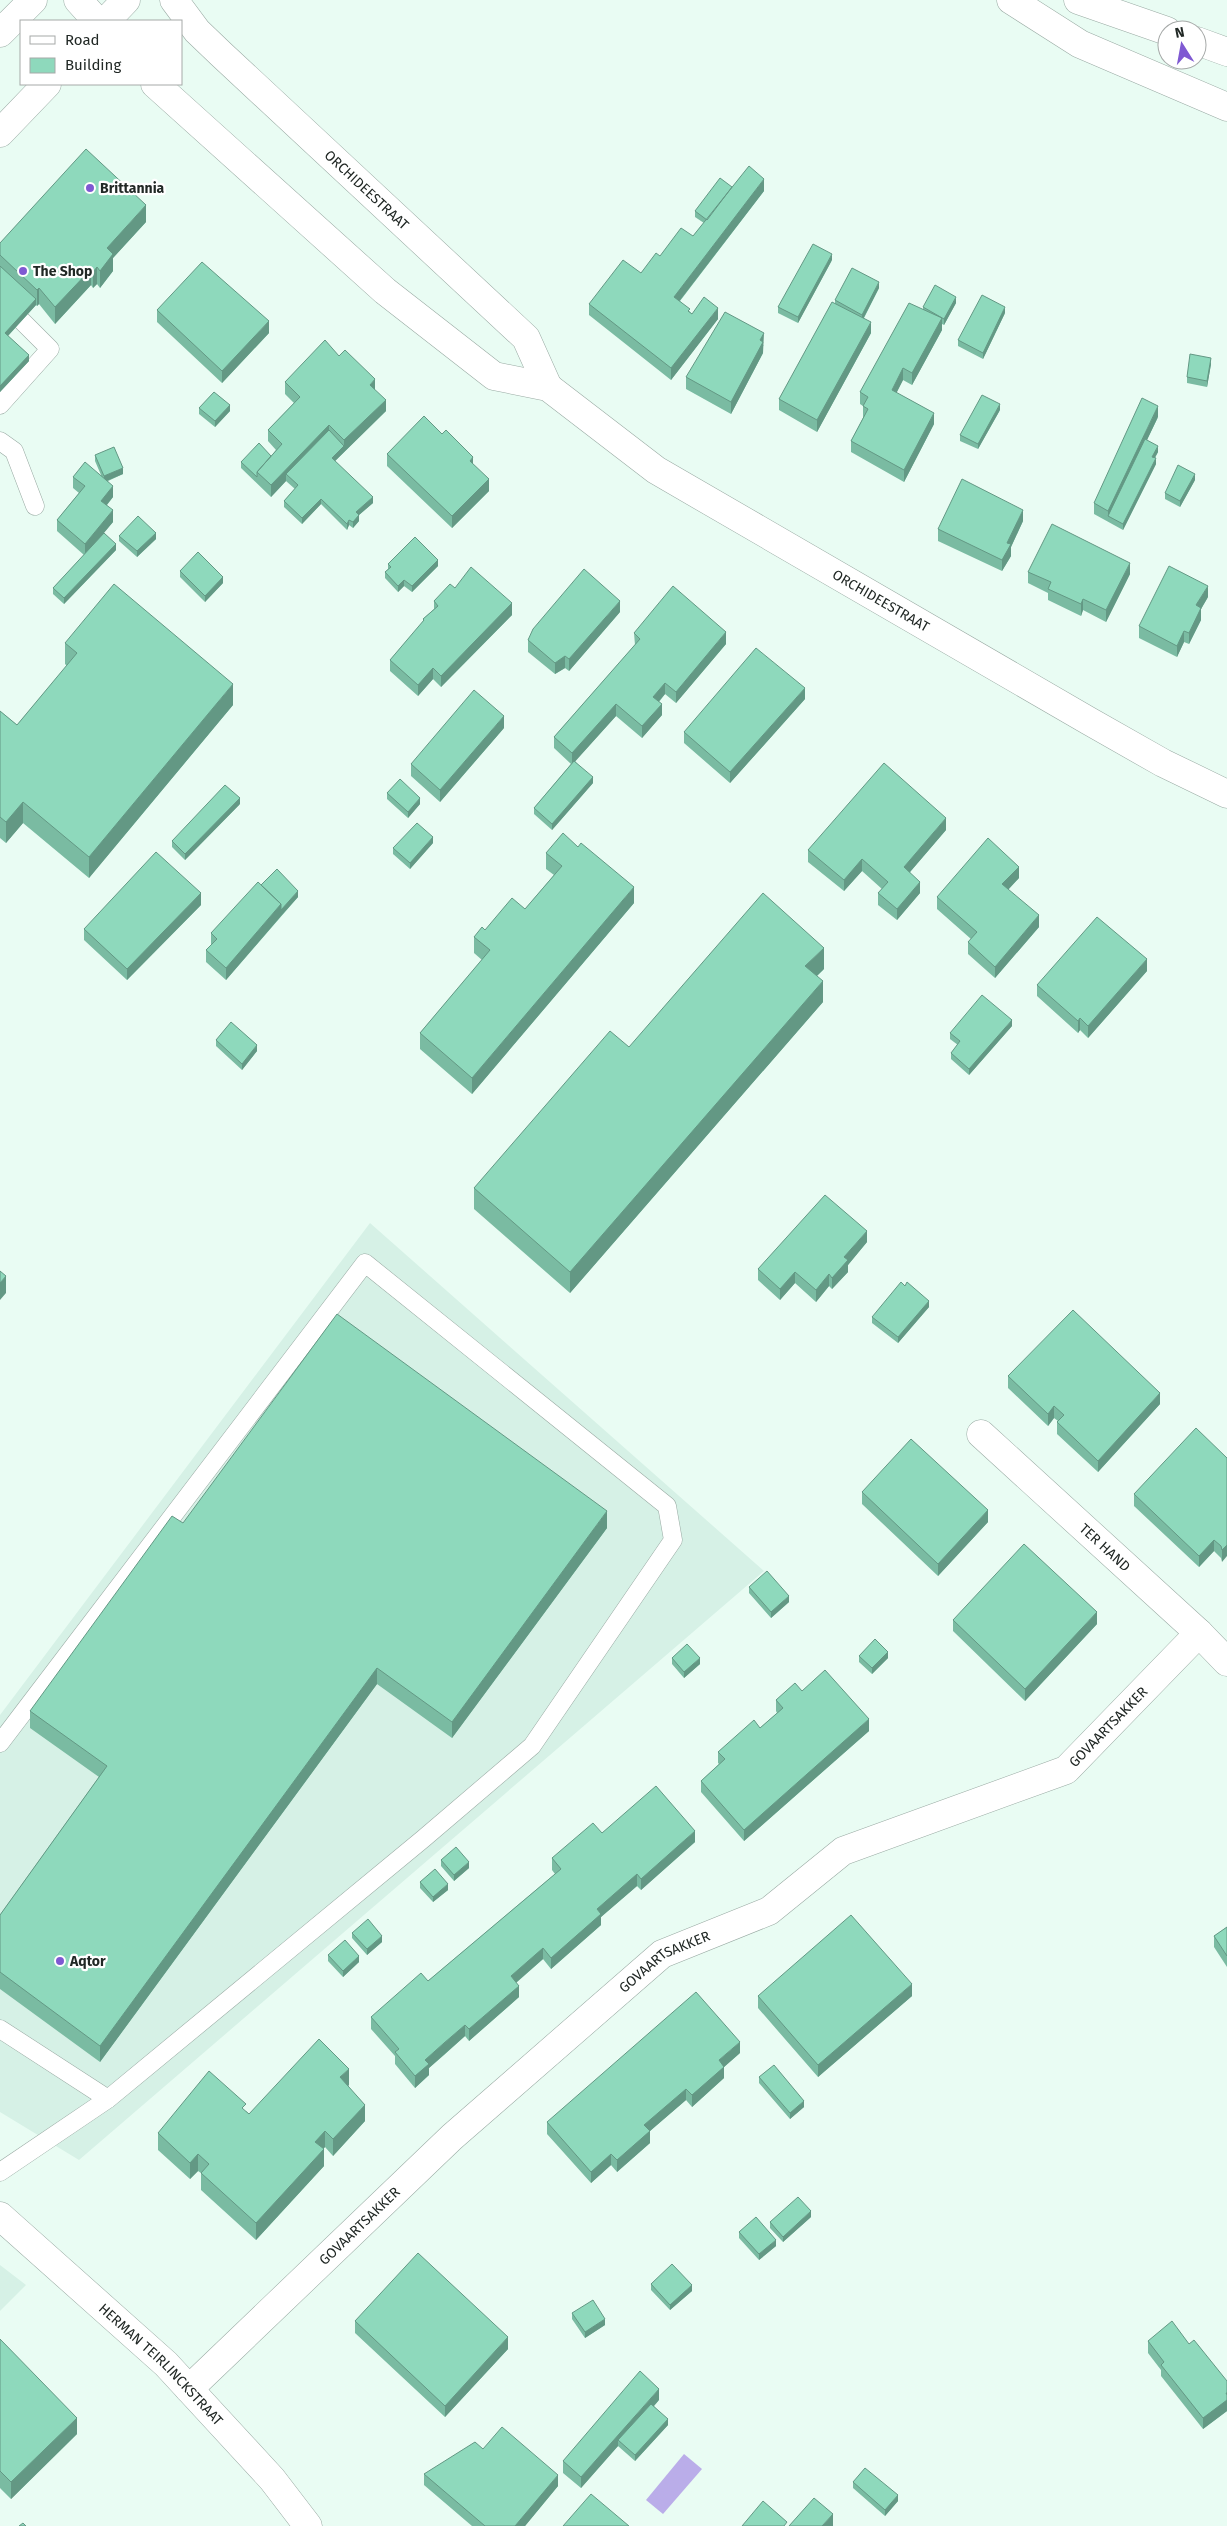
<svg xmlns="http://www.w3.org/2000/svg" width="1227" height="2526" viewBox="0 0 1227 2526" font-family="'Fira Sans',sans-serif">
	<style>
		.built { fill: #d6f1e6 }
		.water { fill: #baade9 }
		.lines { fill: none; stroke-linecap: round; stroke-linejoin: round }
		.lane-casing { stroke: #99aaa3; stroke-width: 19 }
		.street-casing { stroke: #99aaa3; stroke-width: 29 }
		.primary-casing { stroke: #99aaa3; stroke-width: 29 }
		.highway-casing { stroke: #99aaa3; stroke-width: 29 }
		.lane { stroke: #fff; stroke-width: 18 }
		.street { stroke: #fff; stroke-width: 28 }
		.primary { stroke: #fff; stroke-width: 28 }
		.highway { stroke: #fff; stroke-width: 28 }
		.wall { fill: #7abba2 }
		.shaded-wall { fill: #639884 }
		.building { fill: #8ed9bc; stroke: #639884 }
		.poi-dot { fill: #7f59d2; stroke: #fff; stroke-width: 2 }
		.labels { text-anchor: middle; stroke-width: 4.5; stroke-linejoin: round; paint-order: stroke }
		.poi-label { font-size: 14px; font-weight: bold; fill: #212825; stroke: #fff; text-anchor: start }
		.street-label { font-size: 14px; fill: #212825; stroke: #fff }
	</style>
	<rect width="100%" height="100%" fill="#e9fcf3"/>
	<!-- built -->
	<path class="built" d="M370,1223L764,1571L79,2160L0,2112V1715Z
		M0,2265L26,2285L0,2311Z"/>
	<!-- water -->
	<path class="water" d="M684,2454L702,2469L663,2514L646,2500Z"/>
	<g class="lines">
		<!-- lane casing -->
		<g class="lane-casing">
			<path id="lane" d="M0,299L50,349L0,405
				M0,441L14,451L35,506
				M0,1743L365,1263L667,1506L673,1540L532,1746L423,1839L108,2099L0,2172
				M0,2029L108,2099"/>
		</g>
		<!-- street casing -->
		<g class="street-casing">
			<g id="street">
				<path id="s1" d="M981,1434L1199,1633L1227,1662"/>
				<path id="s2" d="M0,2216L166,2364L272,2479L308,2526"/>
				<path id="s3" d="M189,2389L452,2137L662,1954L769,1911L843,1851L1066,1770L1199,1633"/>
			</g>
		</g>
		<!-- primary casing -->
		<g class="primary-casing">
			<g id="primary">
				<path d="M78,0L97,21"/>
				<path id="s4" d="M174,0L197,31L221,54L526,338L548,387"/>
				<path d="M106,21L126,0"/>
				<path d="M0,33L33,0"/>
				<path id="s5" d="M155,84L385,291L494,376L548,387L656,470L1089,721L1163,763L1227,794"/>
				<path d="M0,133L47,84"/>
			</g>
		</g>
		<!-- highway casing -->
		<g class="highway-casing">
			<path id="highway" d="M1011,0L1080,44L1227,107
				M1078,0L1167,31
				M1197,41L1227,52"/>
		</g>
		<!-- lane -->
		<use href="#lane" class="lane"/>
		<!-- street -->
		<use href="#street" class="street"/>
		<!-- primary -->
		<use href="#primary" class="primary"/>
		<!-- highway -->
		<use href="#highway" class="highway"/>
	</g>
	<!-- wall -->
	<path class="wall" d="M732,187L764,191L680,301L692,314L718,319L671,380L589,315V304L641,273L660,256L693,236L704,223L695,217V211Z
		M146,222L113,258V271L100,288L97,284L93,288L91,285L55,324L39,304L37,306L36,305L8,336L29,361L0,392V243Z
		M832,260L798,323L778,313V307Z
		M879,288L864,318L871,333L817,432L779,410V399L835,303V300Z
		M956,303L944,325L942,324V330L912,385L903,380L896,393L934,424L904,482L851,452V441L863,418V406L860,404V392L923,309V307Z
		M157,310L269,333L222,383L157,322Z
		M1005,313L983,359L958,346V340Z
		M764,345L763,346V353L731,414L686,389V377Z
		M339,356L375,390L386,411L335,461L373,503L359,515V521L353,528L349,525L347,530L321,504L302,524L284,507V501L295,489L286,481L271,497L241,468V462L271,456L276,450L268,441V430L294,403L285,394V382Z
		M1211,364L1207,387L1187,383V377Z
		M199,408L230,411L215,427L199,414Z
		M1000,410L978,449L960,441V435Z
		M1158,417L1147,440L1158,452L1155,458L1156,464L1123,530L1094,514V503Z
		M387,454L473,465L489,491L452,528L387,466Z
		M95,455L123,474L108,481L113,497L107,505L113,522L99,538L116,550L64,604L53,594V588L84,555L57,531V520L79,493L73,488V477L101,475L95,461Z
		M1195,480L1180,507L1165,499V493Z
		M1023,521L1011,547V556L1002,571L938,541V529Z
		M119,536L156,539L137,557L119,541Z
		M388,564L438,566L412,592L404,586L398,592L385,578V572L388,569Z
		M180,571L223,583L205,602L180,577Z
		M1028,572L1130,574L1106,622L1083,610L1081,616L1048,600V593L1028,583Z
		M455,588L512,615L441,687L433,679L418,696L390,671V660L423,622V619L434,609V601Z
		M1208,597L1201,609V620L1189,644L1184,642L1177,657L1139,638V626Z
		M620,612L569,671L565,668L555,674L528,652V640Z
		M634,633L726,644L676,703L665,694L659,702L662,715L642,738L616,716L575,761L593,783L552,830L534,814V808L571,764L554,748V737L635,645Z
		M65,643L233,705L89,878L23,823L6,843L0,838V711L17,725L67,666L65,664Z
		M805,699L730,783L684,743V732Z
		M504,728L440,802L411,776V764Z
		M387,793L420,804L408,818L387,799Z
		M240,804L185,860L172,847V841Z
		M946,830L910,872L920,893L897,920L878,905V893L882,889L862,871L844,891L808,862V850Z
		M433,843L410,869L393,854V848Z
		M546,853L634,903L472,1094L420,1049V1033L482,960L474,953V937L485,930L525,909L554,875L546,869Z
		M1019,878L1008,890L1039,927L995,978L968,954V942L971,939L937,909V897Z
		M261,885L298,897L226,980L206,962V950L211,945V933Z
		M201,905L127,980L84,940V929Z
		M824,969L817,976L823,1002L570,1293L474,1209V1188L629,1047Z
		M1147,971L1088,1038L1080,1030L1078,1033L1037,996V985Z
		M1012,1026L969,1075L951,1059V1053L958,1045L950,1039V1033Z
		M216,1040L257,1051L242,1070L216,1046Z
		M867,1242L848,1265V1272L832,1289L829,1286L816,1302L795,1283L780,1300L758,1280V1269Z
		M905,1286L929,1307L898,1343L872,1323V1317Z
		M1008,1376L1160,1404L1098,1472L1057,1434V1422L1058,1421L1054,1418L1048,1426L1008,1388Z
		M1227,1458L1222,1562L1221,1558L1214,1551L1199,1567L1134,1506V1494Z
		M862,1492L988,1522L938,1576L862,1504Z
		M183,1523L607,1528L452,1738L377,1684L100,2062L0,1989V1915L99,1777L30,1728V1711Z
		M749,1587L789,1602L771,1618L749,1593Z
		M953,1620L1097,1624L1025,1701L953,1631Z
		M859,1656L888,1658L872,1674L859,1662Z
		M672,1658L700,1664L684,1678L672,1664Z
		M802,1691L869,1731L744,1841L701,1792V1781L719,1764L718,1763V1752L760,1728L777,1713L776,1711V1700Z
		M602,1833L695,1842L641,1890L637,1886L601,1917V1925L551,1969L543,1959L516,1983L519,1997L469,2041L465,2036L444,2055L429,2068V2075L415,2088L395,2064V2056L371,2029V2017L428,1981L555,1874L552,1870V1858Z
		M441,1860L469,1868L454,1881L441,1866Z
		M420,1882L448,1890L433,1902L420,1888Z
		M1227,1927V1967L1214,1947V1936Z
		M352,1933L382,1942L367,1955L352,1938Z
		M328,1955L359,1962L343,1977L328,1961Z
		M758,1996H912L818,2077L758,2008Z
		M740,2053L724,2067V2078L692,2107L686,2100L650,2131V2143L617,2172L611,2165L591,2183L547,2134V2122Z
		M759,2077L804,2107L790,2119L759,2083Z
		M349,2085L348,2086L365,2121L333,2156L325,2147L323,2149L324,2166L256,2240L201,2190V2173L198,2171L190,2179L158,2150V2133L246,2111L249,2114Z
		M811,2217L783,2242L770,2228V2222Z
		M739,2232L776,2246L759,2260L739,2238Z
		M651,2284L692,2291L670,2310L651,2290Z
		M572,2313L605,2325L585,2338L572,2319Z
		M355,2321L508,2349L445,2417L355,2333Z
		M0,2339L77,2434L11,2499L0,2488Z
		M1148,2341L1227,2381V2411L1203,2429L1161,2376V2370L1148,2353Z
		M659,2400L654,2406L668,2425L635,2461L618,2446L581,2488L563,2473V2461Z
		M483,2449L558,2486L525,2526H472L424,2485V2474Z
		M853,2482L898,2501L885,2516L853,2488Z"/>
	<!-- shaded-wall -->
	<path class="shaded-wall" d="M764,179V191L674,308V297Z
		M146,205V222L113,258V271L100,288V271L107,248Z
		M832,254V260L798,323V317Z
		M97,267V284L93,288V272Z
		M91,269V285L55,324V307Z
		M879,282V288L862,321V315Z
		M39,288V304L37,306V290Z
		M956,297V303L944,325V319Z
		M36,299V305L5,339V333Z
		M1005,307V313L983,359V353Z
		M718,308V319L671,380V368Z
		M942,318V330L912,385V373Z
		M269,321V333L222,383V371Z
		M871,322V333L817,432V420Z
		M764,333L763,353L731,414V402L760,340Z
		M29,355V361L0,392V386Z
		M1211,358V364L1207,387V381Z
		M903,368V380L892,402V390Z
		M375,379V391L370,385Z
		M386,400V411L332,464V458L344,446V440Z
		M1000,404V410L978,449V444Z
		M230,405V411L215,427V421Z
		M1158,406V417L1110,517L1108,516V522V511Z
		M934,413V424L904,482V470Z
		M329,425V436L286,474V481L271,497V485Z
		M1158,446V452L1152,462V457Z
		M473,457V468L470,461Z
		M1156,458V464L1123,530V524Z
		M123,468V474L104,482V476Z
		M1195,474V480L1180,507V501Z
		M489,479V491L452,528V516Z
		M113,486V497L101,512V501Z
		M373,497V503L359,515V521L353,528V522L356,512Z
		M321,499V504L302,524V518Z
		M113,510V522L85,556V544Z
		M1023,510V521L1011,547V556L1002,571V560L1007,543Z
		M349,520V525L347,530V524Z
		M156,533V539L137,557V551Z
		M116,544V550L64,604V598Z
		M438,560V566L412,592V586Z
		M1130,563V574L1106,622V610Z
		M223,577V583L205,602V596Z
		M404,580V586L398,592V586Z
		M1208,586V597L1201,609V620L1189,644V633L1196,605Z
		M1083,599V610L1081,616V604Z
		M620,601V612L569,671V659Z
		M512,603V615L441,687V676Z
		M1184,631V642L1177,657V646Z
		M726,632V644L676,703V692Z
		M565,656V668L555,674V663Z
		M433,668V679L418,696V685Z
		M665,683V694L653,708V697Z
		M233,684V705L89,878V857Z
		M805,688V699L730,783V772Z
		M616,704V716L572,765V753Z
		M662,704V715L642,738V726Z
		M504,716V728L440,802V790Z
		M593,777V783L552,830V824Z
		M240,798V804L185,860V854Z
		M420,798V804L408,818V812Z
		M23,802V823L6,843V822Z
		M946,818V830L904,879V867Z
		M433,837V843L410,869V863Z
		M862,859V871L844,891V880Z
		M1019,867V878L1002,896V884Z
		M920,882V893L897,920V909Z
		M634,887V903L472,1094V1078Z
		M298,891V897L281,916V910Z
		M201,893V905L127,980V969Z
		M281,904V916L226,980V968Z
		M1039,915V927L995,978V967Z
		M824,948V969L805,987V966Z
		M1147,959V971L1088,1038V1026Z
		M823,981V1002L570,1293V1272Z
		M1080,1018V1030L1078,1033V1021Z
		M1012,1020V1026L969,1075V1069Z
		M257,1045V1051L242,1070V1064Z
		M867,1231V1242L848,1265V1272L832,1289V1278L844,1257Z
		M795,1272V1283L780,1300V1289Z
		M829,1274V1286L816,1302V1290Z
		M6,1276V1293L0,1300V1283Z
		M929,1301V1307L898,1343V1337Z
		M1160,1393V1404L1098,1472V1461Z
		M1054,1406V1418L1048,1426V1414Z
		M988,1510V1522L938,1576V1564Z
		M607,1511V1528L452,1738V1722Z
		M1214,1540V1551L1199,1567V1556Z
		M1227,1545V1556L1222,1562V1550Z
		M789,1596V1602L771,1618V1612Z
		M1097,1612V1624L1025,1701V1689Z
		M888,1652V1658L872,1674V1668Z
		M700,1658V1664L684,1678V1672Z
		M377,1668V1684L100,2062V2046Z
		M869,1719V1731L744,1841V1830Z
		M695,1831V1842L641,1890V1879Z
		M469,1862V1868L454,1881V1875Z
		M637,1874V1886L601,1917V1925L551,1969V1958L597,1909Z
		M448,1884V1890L433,1902V1897Z
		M382,1936V1942L367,1955V1949Z
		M543,1948V1959L511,1987V1976Z
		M359,1956V1962L343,1977V1971Z
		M912,1984V1996L818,2077V2065Z
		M519,1986V1997L469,2041V2029Z
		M465,2025V2036L429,2068V2075L415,2088V2076L425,2060Z
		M740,2042V2053L724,2067V2078L692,2107V2095L719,2060Z
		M349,2069V2085L340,2094V2077Z
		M686,2089V2100L650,2131V2143L617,2172V2160L644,2125Z
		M804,2101V2107L790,2119V2113Z
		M365,2105V2121L333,2156V2139Z
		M325,2131V2147L315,2158V2142Z
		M324,2149V2166L256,2240V2223Z
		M198,2154V2171L190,2179V2163Z
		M611,2154V2165L591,2183V2172Z
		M811,2211V2217L783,2242V2237Z
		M776,2240V2246L759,2260V2254Z
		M692,2285V2291L670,2310V2305Z
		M605,2319V2325L585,2338V2332Z
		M508,2337V2349L445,2417V2406Z
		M659,2389V2400L621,2443L618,2440V2446L581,2488V2477Z
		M1226,2393H1227V2411L1203,2429V2418Z
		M77,2418V2434L11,2499V2482Z
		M668,2419V2425L635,2461V2455Z
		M558,2475V2486L525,2526H515Z
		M898,2495V2501L885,2516V2510Z
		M833,2514V2526H822Z"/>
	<!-- building -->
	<path class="building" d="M86,149L146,205L107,248L113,254L100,271L97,267L93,272L91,269L55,307L39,288L37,290L0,255V243Z
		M749,166L764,179L674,297L690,309L688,311L692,314L704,297L718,308L671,368L589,304L623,260L641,273L656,253L660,256L681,228L693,236Z
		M720,178L732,187L707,220L695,211Z
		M813,244L832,254L798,317L778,307Z
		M202,262L269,321L222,371L157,310Z
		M0,266L36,299L5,333L29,355L0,386Z
		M852,268L879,282L862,315L835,300Z
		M935,285L956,297L944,319L923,307Z
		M982,295L1005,307L983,353L958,340Z
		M832,302L871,322L817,420L779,399Z
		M909,303L942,318L912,373L903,368L892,390L934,413L904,470L851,441L868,409L863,406L868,397L860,392Z
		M725,312L764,333L760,340L763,342L731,402L686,377Z
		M325,340L339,356L345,350L375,379L370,385L386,400L344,440L329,425L271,485L257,472L282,444L268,430L300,397L285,382Z
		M1190,354L1211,358L1207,381L1187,377Z
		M214,392L230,405L215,421L199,408Z
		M982,395L1000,404L978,444L960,435Z
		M1142,398L1158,406L1108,511L1094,503Z
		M424,416L442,434L446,430L473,457L470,461L489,479L452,516L387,454Z
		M329,430L344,446L332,458L373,497L356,512L359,515L353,522L349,520L347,524L321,499L302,518L284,501L298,485L286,474Z
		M1145,439L1158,446L1152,457L1156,458L1123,524L1108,516Z
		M259,443L271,456L257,472V477L241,462Z
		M114,447L123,468L104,476L95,455Z
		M85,462L113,486L101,501L113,510L85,544L57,520L85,486L73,477Z
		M1178,465L1195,474L1180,501L1165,493Z
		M962,479L1023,510L1007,543L1011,544L1002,560L938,529Z
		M138,516L156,533L137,551L119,536Z
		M1052,524L1130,563L1106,610L1083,599L1081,604L1048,589L1051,582L1028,572Z
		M104,533L116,544L64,598L53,588Z
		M415,537L438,560L412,586L404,580L398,586L385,572L391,567L388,564Z
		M198,552L223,577L205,596L180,571Z
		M1169,566L1208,586L1196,605L1201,608L1189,633L1184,631L1177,646L1139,626Z
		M471,567L512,603L441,676L433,668L418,685L390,660L424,620L423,619L438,606L434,601L450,584L455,588Z
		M584,569L620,601L569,659L565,656L555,663L528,640L533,629Z
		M114,584L233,684L89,857L23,802L6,822L0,817V711L17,725L77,653L65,643Z
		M673,586L726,632L676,692L665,683L653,697L662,704L642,726L616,704L572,753L554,737L640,639L634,633Z
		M756,648L805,688L730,772L684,732Z
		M474,690L504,716L440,790L411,764Z
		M574,761L593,777L552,824L534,808Z
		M884,763L946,818L904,867L920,882L897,909L878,893L888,882L862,859L844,880L808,850Z
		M400,779L420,798L408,812L387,793Z
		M225,785L240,798L185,854L172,841Z
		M417,823L433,837L410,863L393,848Z
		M563,833L578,847L581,843L634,887L472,1078L420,1033L490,950L474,937L482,927L485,930L512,898L525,909L562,866L546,853Z
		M988,838L1019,867L1002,884L1039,915L995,967L968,942L977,932L937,897Z
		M156,852L201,893L127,969L84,929Z
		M277,869L298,891L281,910V904L261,885Z
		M258,882L281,904L226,968L206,950L217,939L211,933Z
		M763,893L824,948L805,966L823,981L570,1272L474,1188L610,1031L629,1047Z
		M1097,917L1147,959L1088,1026L1080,1018L1078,1021L1037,985Z
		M982,995L1012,1020L969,1069L951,1053L960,1041L950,1033Z
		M231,1022L257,1045L242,1064L216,1040Z
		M825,1195L867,1231L844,1257L848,1260L832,1278L829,1274L816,1290L795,1272L780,1289L758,1269Z
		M0,1271L6,1276L0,1283Z
		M901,1282L905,1286L907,1282L929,1301L898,1337L872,1317Z
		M1073,1310L1160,1393L1098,1461L1057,1422L1064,1415L1054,1406L1048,1414L1008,1376Z
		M337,1314L607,1511L452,1722L377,1668L100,2046L0,1972V1915L107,1766L30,1711L172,1516L183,1523Z
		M1196,1428L1227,1458V1545L1222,1550L1221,1546L1214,1540L1199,1556L1134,1494Z
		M911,1439L988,1510L938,1564L862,1492Z
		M1024,1544L1097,1612L1025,1689L953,1620Z
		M767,1571L789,1596L771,1612L749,1587Z
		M875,1639L888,1652L872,1668L859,1656Z
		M687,1644L700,1658L684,1672L672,1658Z
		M825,1670L869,1719L744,1830L701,1781L725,1759L718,1752L754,1720L760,1728L783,1708L776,1700L795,1683L802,1691Z
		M656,1786L695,1831L641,1879L637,1874L597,1909L601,1914L551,1958L543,1948L511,1976L519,1986L469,2029L465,2025L444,2043L425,2060L429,2064L415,2076L395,2052L399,2049L371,2017L421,1973L428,1981L561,1869L552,1858L593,1823L602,1833Z
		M456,1847L469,1862L454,1875L441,1860Z
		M435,1869L448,1884L433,1897L420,1882Z
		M851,1915L912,1984L818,2065L758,1996Z
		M368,1919L382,1936L367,1949L352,1933Z
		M1227,1927V1956L1214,1936Z
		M345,1940L359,1956L343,1971L328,1955Z
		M696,1992L740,2042L719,2060L724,2067L692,2095L686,2089L644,2125L650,2131L617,2160L611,2154L591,2172L547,2122Z
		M319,2039L349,2069L340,2077L365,2105L333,2139L325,2131L315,2142L324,2149L256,2223L201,2173L209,2164L198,2154L190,2163L158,2133L209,2071L246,2104L242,2108L249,2114Z
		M774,2065L804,2101L790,2113L759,2077Z
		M798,2197L811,2211L783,2237L770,2222Z
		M756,2217L776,2240L759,2254L739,2232Z
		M418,2253L508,2337L445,2406L355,2321Z
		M672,2264L692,2285L670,2305L651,2284Z
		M593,2300L605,2319L585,2332L572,2313Z
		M1172,2321L1189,2344L1194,2340L1227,2381V2393H1226L1227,2395V2400L1203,2418L1161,2365L1164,2362L1148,2341Z
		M0,2339L77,2418L11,2482L0,2471Z
		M640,2371L659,2389L581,2477L563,2461Z
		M651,2404L668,2419L635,2455L618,2440Z
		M502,2427L558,2475L515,2526H485L424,2474L475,2442L483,2449Z
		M865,2468L898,2495L885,2510L853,2482Z
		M591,2494L629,2526H563Z
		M814,2498L833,2514L822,2526H789Z
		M763,2501L787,2522L784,2526H742Z
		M23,2523L26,2526H19Z"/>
	<!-- markers -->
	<g class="poi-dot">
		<circle cx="90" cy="188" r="5"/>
		<circle cx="23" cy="271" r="5"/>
		<circle cx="60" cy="1961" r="5"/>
	</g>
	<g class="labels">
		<!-- poi labels -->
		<g class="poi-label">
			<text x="100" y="193">Brittannia</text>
			<text x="33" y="276">The Shop</text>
			<text x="70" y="1966">Aqtor</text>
		</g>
		<!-- street labels -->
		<g class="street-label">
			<text dy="5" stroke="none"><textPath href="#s4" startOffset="271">ORCHIDEESTRAAT</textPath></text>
			<text dy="5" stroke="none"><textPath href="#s5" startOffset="899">ORCHIDEESTRAAT</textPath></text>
			<text dy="5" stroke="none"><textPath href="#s1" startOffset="168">TER HAND</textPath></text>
			<text dy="5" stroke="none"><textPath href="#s3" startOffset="1151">GOVAARTSAKKER</textPath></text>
			<text dy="5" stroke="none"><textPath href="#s3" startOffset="641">GOVAARTSAKKER</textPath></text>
			<text dy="5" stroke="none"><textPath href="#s3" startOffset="236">GOVAARTSAKKER</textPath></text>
			<text dy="5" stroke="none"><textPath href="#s2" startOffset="219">HERMAN TEIRLINCKSTRAAT</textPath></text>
		</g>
	</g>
	<!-- legend -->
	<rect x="20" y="20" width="162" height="65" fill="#ffffff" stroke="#a6a9a8"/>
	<rect x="30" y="36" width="25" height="8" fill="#ffffff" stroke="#a6a9a8"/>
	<text x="65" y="45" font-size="15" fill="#212825">Road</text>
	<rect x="30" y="58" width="25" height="15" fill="#8ed9bc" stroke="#a6a9a8"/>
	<text x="65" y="70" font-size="15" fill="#212825">Building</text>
	<!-- north arrow -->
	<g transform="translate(1182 45) rotate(349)"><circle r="24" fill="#ffffff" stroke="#a6a9a8"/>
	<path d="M0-4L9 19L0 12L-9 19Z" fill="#7f59d2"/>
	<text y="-8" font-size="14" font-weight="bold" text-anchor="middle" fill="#212825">N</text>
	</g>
</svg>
